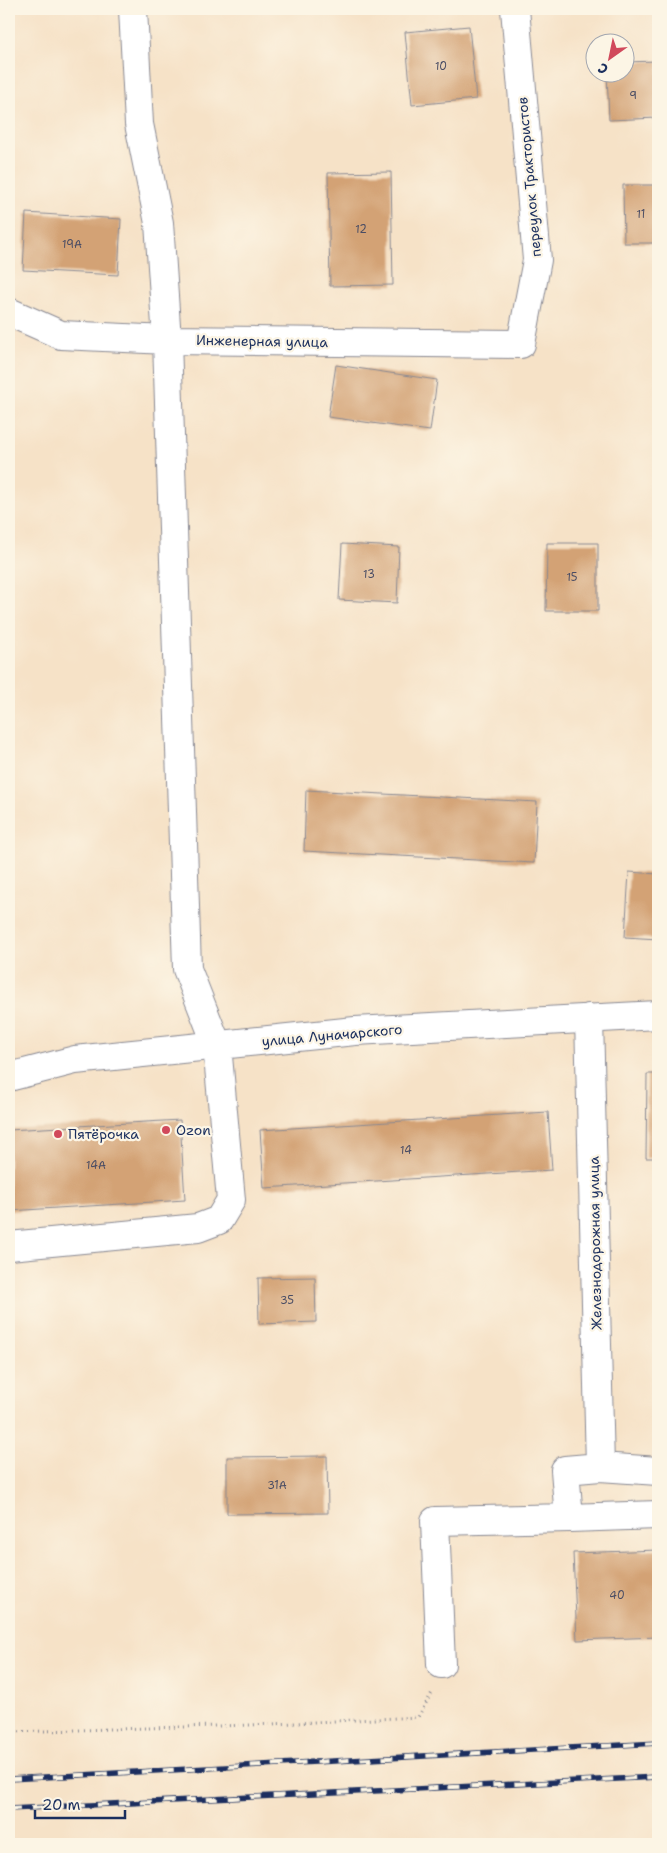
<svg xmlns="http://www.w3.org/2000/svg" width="667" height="1853" viewBox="0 0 667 1853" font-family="'Shantell Sans',sans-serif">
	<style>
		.building { fill: #d3a275 }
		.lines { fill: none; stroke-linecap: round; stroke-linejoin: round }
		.minor-casing { stroke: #888892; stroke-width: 30 }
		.path { stroke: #888892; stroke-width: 3; stroke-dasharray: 1 4; stroke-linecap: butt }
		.minor { stroke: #fff; stroke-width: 28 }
		.rail-casing { stroke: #1b2f5e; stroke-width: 5.5 }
		.rail { stroke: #fcf5e5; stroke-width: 4; stroke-dasharray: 11; stroke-linecap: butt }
		.poi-dot { fill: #d1495b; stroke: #fcf5e5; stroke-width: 2 }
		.labels { text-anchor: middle; stroke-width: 4.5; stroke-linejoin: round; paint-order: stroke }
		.number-label { font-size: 11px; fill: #494c64 }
		.street-label { font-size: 14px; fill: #1b2f5e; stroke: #fcf5e5 }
		.poi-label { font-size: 14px; fill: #1b2f5e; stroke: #fcf5e5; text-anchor: start }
	</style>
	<rect width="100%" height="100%" fill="#fcf5e5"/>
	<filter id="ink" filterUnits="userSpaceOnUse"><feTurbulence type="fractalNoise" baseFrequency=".02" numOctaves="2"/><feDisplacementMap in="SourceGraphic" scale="10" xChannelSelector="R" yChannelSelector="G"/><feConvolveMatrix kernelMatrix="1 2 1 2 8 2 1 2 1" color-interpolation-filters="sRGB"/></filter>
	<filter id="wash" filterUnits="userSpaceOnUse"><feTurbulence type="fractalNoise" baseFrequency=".0096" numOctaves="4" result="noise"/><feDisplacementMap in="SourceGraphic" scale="20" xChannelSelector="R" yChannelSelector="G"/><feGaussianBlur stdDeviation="1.12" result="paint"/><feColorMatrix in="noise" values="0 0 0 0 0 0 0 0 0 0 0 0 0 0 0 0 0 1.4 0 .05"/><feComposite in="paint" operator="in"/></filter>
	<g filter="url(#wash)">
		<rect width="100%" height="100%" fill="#f6e2c7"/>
		<g id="blocks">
			<!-- building -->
			<path class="building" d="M469,26L476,99L412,105L405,32Z
				M658,61V118L609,120L607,72H624V62Z
				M391,172L393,285L330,286L328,173Z
				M623,185H658V243H624Z
				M26,213L121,219L118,275L23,270Z
				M336,365L437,380L430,431L328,417Z
				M547,543H598V611H546Z
				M342,544L399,547L397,603L339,600Z
				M306,790L537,802L534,863L304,851Z
				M629,872L658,874V939L625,937Z
				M647,1074H658V1158H646Z
				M548,1112L552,1170L264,1188L260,1130Z
				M180,1120L185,1200L9,1211V1130Z
				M315,1277L316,1322L259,1324L258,1278Z
				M327,1456L328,1513L227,1514V1457Z
				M658,1550V1637L577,1640L573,1553Z"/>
		</g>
	</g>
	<g filter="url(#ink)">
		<use href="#blocks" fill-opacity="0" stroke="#888892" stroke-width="1"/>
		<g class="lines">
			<!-- minor casing -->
			<g class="minor-casing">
				<path id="minor" d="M9,312L61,335L167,340L521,344L537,260L515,9
					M589,1018L600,1467
					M9,1077L75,1060L355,1031L658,1015
					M9,1246L198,1228L219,1220L231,1200L217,1045L187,969L167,340L159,223L139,124L133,9
					M658,1471L600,1467L565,1470L569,1518L658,1515
					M441,1664L435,1521L569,1518"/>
			</g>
			<!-- path -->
			<path class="path" d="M9,1732L251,1725L418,1717L433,1691"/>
			<!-- minor -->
			<use href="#minor" class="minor"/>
			<!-- rail casing -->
			<g class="rail-casing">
				<path id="rail" d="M9,1779L658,1743
					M9,1809L658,1777"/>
			</g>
			<!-- rail -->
			<use href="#rail" class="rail"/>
		</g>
	</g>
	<!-- markers -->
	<g class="poi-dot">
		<circle cx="166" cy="1130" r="5"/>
		<circle cx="58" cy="1134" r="5"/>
	</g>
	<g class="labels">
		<!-- number labels -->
		<g class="number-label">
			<text x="441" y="70">10</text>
			<text x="633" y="99">9</text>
			<text x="641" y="218">11</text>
			<text x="361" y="233">12</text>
			<text x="72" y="248">19А</text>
			<text x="369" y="578">13</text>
			<text x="572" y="581">15</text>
			<text x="406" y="1154">14</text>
			<text x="96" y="1169">14А</text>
			<text x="287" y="1304">35</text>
			<text x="277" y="1489">31А</text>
			<text x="617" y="1599">40</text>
		</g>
		<!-- street labels -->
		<g class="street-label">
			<text transform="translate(529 177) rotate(-95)" y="5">переулок Трактористов</text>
			<text transform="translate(262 341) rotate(1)" y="5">Инженерная улица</text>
			<text transform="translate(332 1035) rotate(-5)" y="5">улица Луначарского</text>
			<text transform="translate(595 1243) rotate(-91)" y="5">Железнодорожная улица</text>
		</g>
		<!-- poi labels -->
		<g class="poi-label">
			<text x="176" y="1135">Ozon</text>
			<text x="68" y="1139">Пятёрочка</text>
		</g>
	</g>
	<!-- margin -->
	<rect width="667" height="1853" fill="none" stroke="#fcf5e5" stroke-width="30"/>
	<!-- north arrow -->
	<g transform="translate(610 58) rotate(213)"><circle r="24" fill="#fcf5e5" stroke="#a2a6af"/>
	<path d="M0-4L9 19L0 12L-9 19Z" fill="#d1495b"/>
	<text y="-8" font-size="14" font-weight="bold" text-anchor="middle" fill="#1b2f5e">С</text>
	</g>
	<!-- scale -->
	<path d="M35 1810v8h90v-8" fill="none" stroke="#1b2f5e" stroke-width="2.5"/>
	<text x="42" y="1810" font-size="15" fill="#1b2f5e" stroke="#fcf5e5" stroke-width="4" paint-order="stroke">20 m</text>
</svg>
